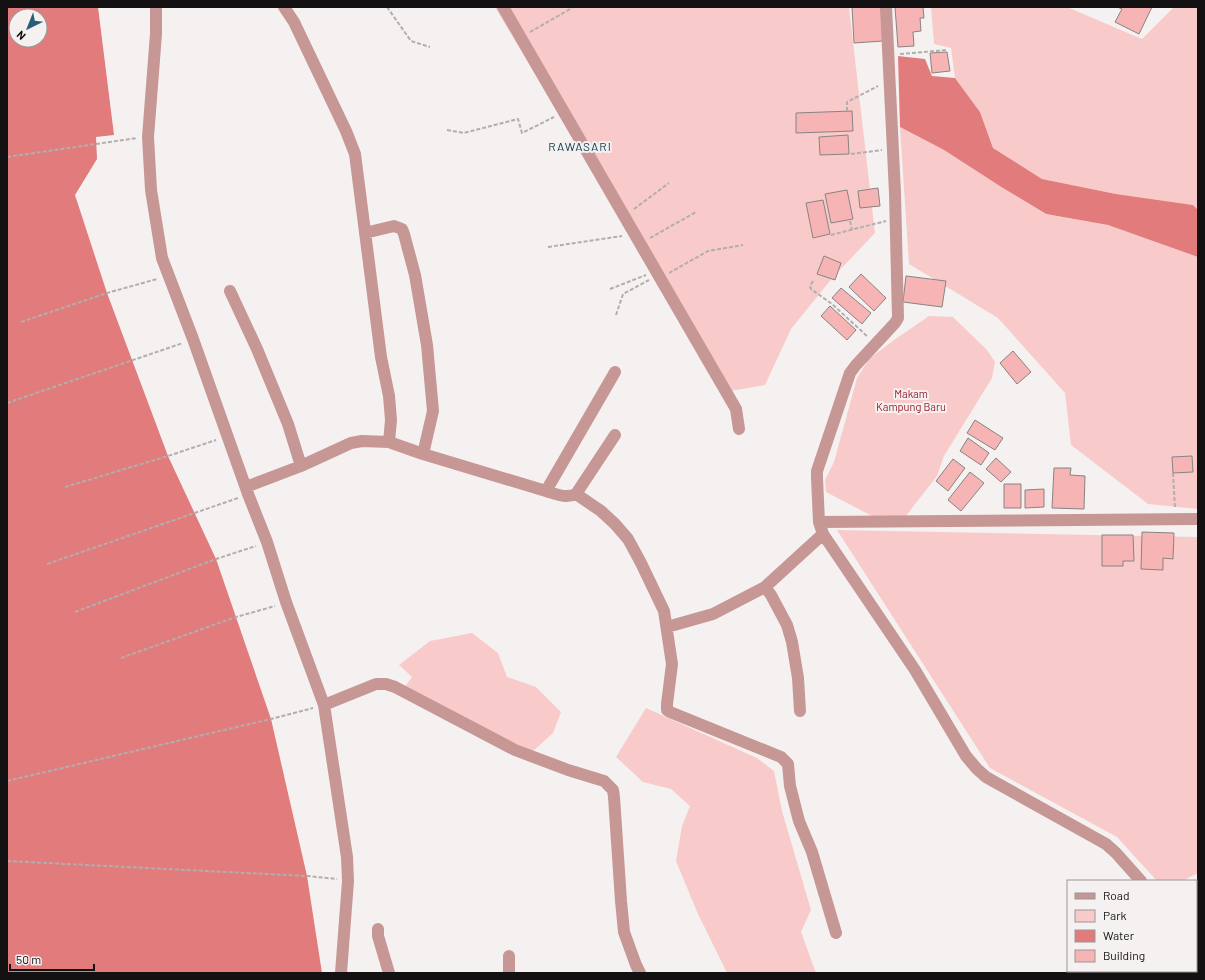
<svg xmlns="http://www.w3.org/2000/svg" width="1205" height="980" viewBox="0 0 1205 980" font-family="Barlow,sans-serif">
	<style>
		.green { fill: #f8cbca }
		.water { fill: #e17b7c; fill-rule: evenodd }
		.building { fill: #f6b5b4; stroke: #888383 }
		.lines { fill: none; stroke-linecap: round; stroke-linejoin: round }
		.path { stroke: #b2aeae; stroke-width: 2; stroke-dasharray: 4 2; stroke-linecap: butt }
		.minor { stroke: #c69795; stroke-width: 12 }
		.labels { text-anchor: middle; stroke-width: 4; stroke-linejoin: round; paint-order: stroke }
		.park-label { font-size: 11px; fill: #981d2c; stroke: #f6f1f1 }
		.neighbourhood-label { font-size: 12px; letter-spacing: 1px; fill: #0e3e51; stroke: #f6f1f1 }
	</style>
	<rect width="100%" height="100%" fill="#f6f1f1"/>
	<!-- green -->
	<path class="green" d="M495,7H849L875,233L834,276L791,329L765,385L724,392Z
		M931,7H1067L1142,39L1174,7H1198V210L1193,205L1116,194L1042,179L993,148L980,112L955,78L951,48L934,44Z
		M900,127L944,150L1045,214L1108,225L1198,257V509L1148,504L1071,445L1065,393L998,318L909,264Z
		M929,316L953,317L987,350L995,362L992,378L944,456L937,476L905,517L872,516L826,492L825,480L834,462L857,378L869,359L894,340Z
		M837,530L1198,537V873L1182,881H1157L1117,837L990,768Z
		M472,633L498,653L507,677L536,687L561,712L553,733L532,752L404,688L412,677L399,665L430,641Z
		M646,708L757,758L774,771L782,811L811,910L801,932L816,973H727L698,914L676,861L682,826L690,806L671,789L643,782L616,757Z"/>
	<!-- water -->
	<path class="water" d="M7,7H98L114,135L96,137L97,159L75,195L107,293L168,456L216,559L271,719L307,876L322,973H7ZM16,16H40V40H16Z
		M898,56L925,59L932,76L955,78L980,112L993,148L1042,179L1116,194L1193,205L1198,210V257L1108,225L1046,214L1003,188L944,150L900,127Z"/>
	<!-- building -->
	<path class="building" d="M852,7H881L883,41L854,43Z
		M895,7H923L924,18H920L921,31L913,32L914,46L898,47Z
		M1117,7H1152L1139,34L1115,22L1122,9Z
		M947,52L950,71L932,73L930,53Z
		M852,111L853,131L796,133V113Z
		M848,135L849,154L820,155L819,137Z
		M878,188L880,206L860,208L858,191Z
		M847,190L853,219L831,223L825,194Z
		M823,200L830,234L813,238L806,203Z
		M824,256L841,263L835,280L817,274Z
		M861,274L886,298L874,311L849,287Z
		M906,276L946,281L942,307L903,302Z
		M841,288L871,313L862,324L832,298Z
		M830,306L856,330L847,340L821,316Z
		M1013,351L1031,372L1017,384L1000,363Z
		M975,420L1003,438L995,450L967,433Z
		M968,438L989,453L981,465L960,451Z
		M1192,456L1193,472L1173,473L1172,457Z
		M996,458L1011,472L1001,482L986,469Z
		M953,459L965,468L948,491L936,481Z
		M1054,468H1071L1070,475L1085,476L1084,509L1052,508Z
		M970,472L984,483L961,511L948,500Z
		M1004,484H1021V508H1004Z
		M1044,489V507L1025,508V490Z
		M1142,532L1174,533L1173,559L1163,558V570L1141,569Z
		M1102,535H1133L1134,561H1123V566H1102Z"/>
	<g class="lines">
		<!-- path -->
		<path class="path" d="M387,7L411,41L430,47
			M530,32L572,8
			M900,54L947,50
			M847,111V102L878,86
			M447,130L464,133L518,119L522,133L554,117
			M851,154L882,150
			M7,157L137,138
			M634,209L669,183
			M850,221L852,230
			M831,235L886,221
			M650,238L696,212
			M548,247L622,236
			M669,273L708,251L743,245
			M813,281L810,286L811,289L832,304L868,337
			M610,289L646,275
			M616,315L623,294L649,280
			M21,322L107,293L157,279
			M7,403L183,343
			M1173,473L1175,508
			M65,487L168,456L216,440
			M47,564L238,498
			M75,612L216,559L256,546
			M121,658L236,617L275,606
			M7,781L271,719L313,708
			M7,861L307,876L337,879
			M1196,883L1198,882"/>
		<!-- minor -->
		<path class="minor" d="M156,7V34L148,137L151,190L162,258L193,339L248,494L267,542L286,602L324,705L347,857L348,881L341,973
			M284,7L294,22L346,131L355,154L381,357L389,396L391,420L389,442
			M503,7L736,409L739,429
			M886,7L895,193L898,318L895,323L856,365L850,373L817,471V478L819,522L823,534L915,670L966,756L977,769L986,777L993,781L1106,844L1116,853L1141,881
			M365,233L394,226L402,229L404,234L415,275L427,345L433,411L423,454
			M230,291L257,349L288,424L301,466
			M246,487L301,466L351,443L362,441L389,442L423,454L546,491C556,494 566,499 576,494L615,435
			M546,491L615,372
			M576,494L601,511L615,524L628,539L641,563L664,611L672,664L667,704V710L670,712L781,757L788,764L790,786L799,821L812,852L836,933
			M819,522L1198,519
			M765,587L771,595L787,625L792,642L798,678L800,711
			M667,627L713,614L765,587L823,534
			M324,705L376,684H386L395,687L515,750L568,770L604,781L613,790L614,797L621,901L624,932L636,965L640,973
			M378,929V936L389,973
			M509,973V956
			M1171,973L1173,971"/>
	</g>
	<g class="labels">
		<!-- park labels -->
		<g class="park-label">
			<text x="911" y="398">Makam<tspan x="911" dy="13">Kampung Baru</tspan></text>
		</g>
		<!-- neighbourhood labels -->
		<g class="neighbourhood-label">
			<text x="580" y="151">RAWASARI</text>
		</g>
	</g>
	<!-- border -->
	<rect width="1205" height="980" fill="none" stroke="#131111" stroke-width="16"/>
	<!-- legend -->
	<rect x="1067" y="880" width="130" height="92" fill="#f6f1f1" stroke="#9b9797"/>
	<rect x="1075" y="893" width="20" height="6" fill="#c69795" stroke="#9b9797"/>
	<text x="1103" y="900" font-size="12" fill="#131111">Road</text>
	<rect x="1075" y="910" width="20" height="12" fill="#f8cbca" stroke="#9b9797"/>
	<text x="1103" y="920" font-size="12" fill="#131111">Park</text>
	<rect x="1075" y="930" width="20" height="12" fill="#e17b7c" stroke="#9b9797"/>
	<text x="1103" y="940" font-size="12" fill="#131111">Water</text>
	<rect x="1075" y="950" width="20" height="12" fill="#f6b5b4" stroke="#9b9797"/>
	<text x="1103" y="960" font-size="12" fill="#131111">Building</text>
	<!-- north arrow -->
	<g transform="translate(28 28) rotate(223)"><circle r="19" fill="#f6f1f1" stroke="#9b9797"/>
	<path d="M0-3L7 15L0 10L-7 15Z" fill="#255f78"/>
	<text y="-6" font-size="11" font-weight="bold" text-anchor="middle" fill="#131111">N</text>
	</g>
	<!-- scale -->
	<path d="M10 964v6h84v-6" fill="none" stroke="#131111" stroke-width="2"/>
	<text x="16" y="964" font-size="12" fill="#131111" stroke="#f6f1f1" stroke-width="3" paint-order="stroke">50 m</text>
</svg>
